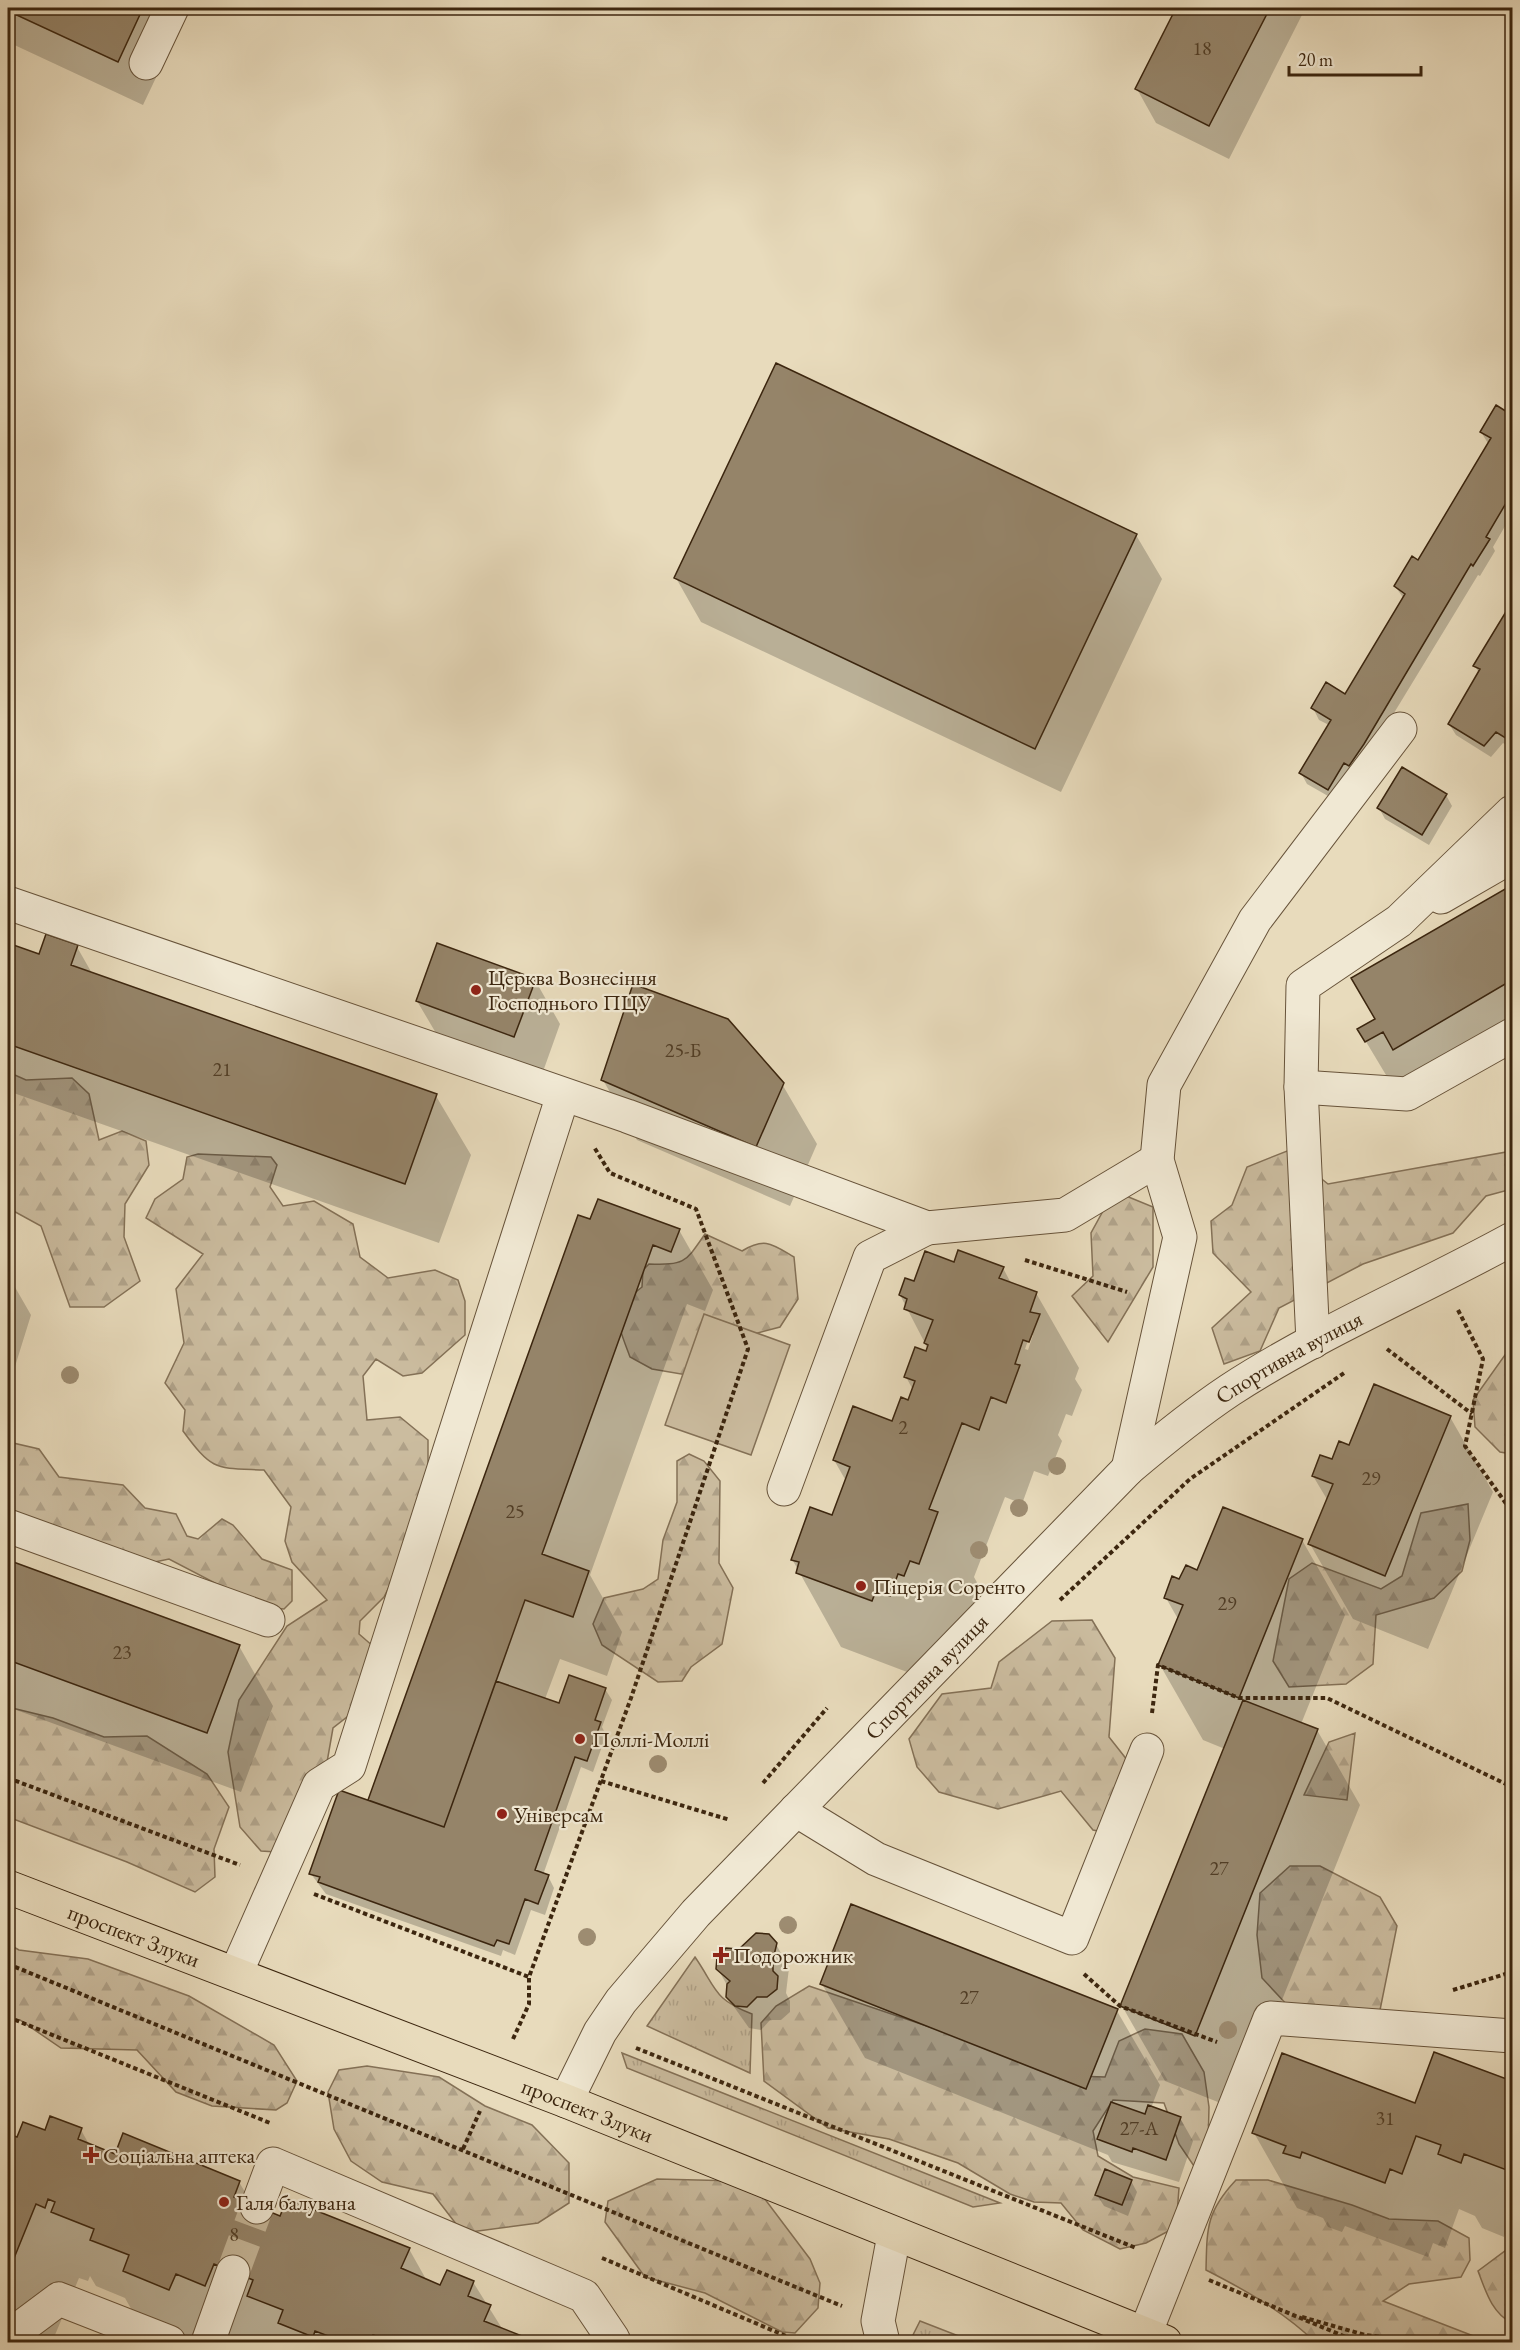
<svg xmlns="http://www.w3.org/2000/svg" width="1520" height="2350" viewBox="0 0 1520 2350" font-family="'EB Garamond',serif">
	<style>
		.grass { fill: url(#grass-tufts); stroke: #847157; stroke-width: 1.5 }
		.forest { fill: url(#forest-firs); stroke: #847157; stroke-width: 1.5 }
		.park { fill: #cbbc9f; stroke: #847157; stroke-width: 1.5 }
		.shadow { fill: #0003; fill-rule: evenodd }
		.building { fill: #958469; stroke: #3c260f; stroke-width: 1.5 }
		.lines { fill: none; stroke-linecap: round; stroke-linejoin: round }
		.minor-tunnel { stroke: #c6b799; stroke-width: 33; stroke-dasharray: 33 16; stroke-linecap: butt }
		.minor-casing { stroke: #67533a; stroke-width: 35 }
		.major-casing { stroke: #3c260f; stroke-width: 35 }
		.path { stroke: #3c260f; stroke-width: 4; stroke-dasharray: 4.5 3; stroke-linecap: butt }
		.minor { stroke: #f0e8d3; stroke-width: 33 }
		.major { stroke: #e8dbbc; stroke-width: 33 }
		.tree { fill: #9d8c71 }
		.poi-dot { fill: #8f2418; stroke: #f0e8d3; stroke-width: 2 }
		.labels { text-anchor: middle; stroke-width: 4.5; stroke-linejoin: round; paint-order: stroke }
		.number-label { font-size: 20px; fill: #523e26 }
		.poi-label { font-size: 22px; fill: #3c260f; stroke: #f0e8d3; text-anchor: start }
		.street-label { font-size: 22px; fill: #3c260f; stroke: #f0e8d3 }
	</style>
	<defs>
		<pattern id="grass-tufts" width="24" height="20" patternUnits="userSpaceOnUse" patternTransform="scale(1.5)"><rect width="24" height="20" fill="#cbbc9f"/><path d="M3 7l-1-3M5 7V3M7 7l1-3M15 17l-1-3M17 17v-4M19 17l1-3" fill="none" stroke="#afa188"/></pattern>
		<pattern id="forest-firs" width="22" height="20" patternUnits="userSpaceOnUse" patternTransform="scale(1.5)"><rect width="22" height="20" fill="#cbbc9f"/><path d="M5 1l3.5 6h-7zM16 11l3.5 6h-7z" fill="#afa188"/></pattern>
	</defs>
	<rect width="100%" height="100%" fill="#e8dbbc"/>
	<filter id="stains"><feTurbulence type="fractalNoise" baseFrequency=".00333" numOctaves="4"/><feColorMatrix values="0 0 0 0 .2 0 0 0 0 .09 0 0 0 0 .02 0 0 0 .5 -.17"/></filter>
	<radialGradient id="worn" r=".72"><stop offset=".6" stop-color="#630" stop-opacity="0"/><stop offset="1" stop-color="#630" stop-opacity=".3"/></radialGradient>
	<!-- grass -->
	<path class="grass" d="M695,1957C717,1989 713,1999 752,2014L750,2073L647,2026Z
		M622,2053L1000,2203L973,2207L627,2068Z
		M920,2321L974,2342H913V2335Z"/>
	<!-- forest -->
	<path class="forest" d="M8,1072L26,1080L72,1078L89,1094L99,1140L122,1131L146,1141L149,1165L125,1204L124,1237L140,1281L104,1307H70L41,1226L8,1208Z
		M1287,1151L1328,1184L1512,1151V1189L1486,1196L1453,1233L1363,1264L1279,1308L1260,1351L1224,1364L1212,1328L1251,1292L1213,1253L1211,1221L1232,1205L1247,1167Z
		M198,1154L271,1157L277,1165L270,1187L283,1206L314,1201L353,1224L360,1257L388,1278L435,1270L458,1280L465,1301V1335L422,1373L403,1376L376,1359L363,1376L367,1420L400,1417L428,1440V1509L384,1597L360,1621L359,1634L374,1647L366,1702L333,1728L326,1768L292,1853L261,1851L240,1827L228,1752L239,1700L287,1626L327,1600L292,1562L285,1541L291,1507L264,1470C216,1468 213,1472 183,1431L185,1410L165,1383L184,1343L176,1289L203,1254L146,1218L155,1199L183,1179L187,1157Z
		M1114,1191L1153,1207V1267L1108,1342L1072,1296L1093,1276L1091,1233Z
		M705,1234L742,1251C765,1237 772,1244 794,1257L798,1299L780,1327L713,1345L687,1375L652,1369L630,1357C617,1322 610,1312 642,1287L643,1270L649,1264C685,1265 685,1263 705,1234Z
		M1512,1345V1454L1500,1452L1475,1427L1473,1400Z
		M8,1438L9,1442L39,1449L59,1477L123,1485L145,1508L176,1514L187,1536L198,1539L222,1519L233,1525L262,1559L292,1570V1601L284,1609L261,1607L169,1559L102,1573L8,1513Z
		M689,1454L704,1461L720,1481L719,1563L733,1588L722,1644L691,1667L682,1681L658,1682L602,1645L593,1624L604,1598L643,1589L658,1579L663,1540L677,1502V1461Z
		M1468,1504L1470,1540L1462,1571L1434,1598L1376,1615L1373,1664L1346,1684L1289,1687L1273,1661L1289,1579L1312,1563L1381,1589L1402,1576L1421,1513Z
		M1092,1620L1115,1658L1109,1737L1135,1770L1113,1834L1093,1830L1061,1791L998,1809L939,1792L917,1767L909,1739L942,1694L991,1688L999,1662L1052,1621Z
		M8,1707L53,1718L104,1737L147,1736L207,1774L229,1807L214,1849L215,1877L195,1892L127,1862L8,1817Z
		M1355,1733L1347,1800L1304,1795L1329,1742Z
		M1290,1866H1320L1380,1897L1397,1926L1380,2010L1304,2023L1262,1978L1257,1935L1260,1893Z
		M8,1944L19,1950L88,1959L189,1996L274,2045L297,2081L287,2103L276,2110L212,2106L176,2092L137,2050L61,2048L20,2020L8,2018Z
		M809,1986L1074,2076L1105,2077L1119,2041L1145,2029L1182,2034L1204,2072L1209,2107L1208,2147L1196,2169L1179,2144L1164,2103L1113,2100L1093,2131L1098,2156L1133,2177L1179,2188L1176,2227L1146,2243L1120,2249L1083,2230L1061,2203L1034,2202L1010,2194L958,2163L889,2139L828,2128L764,2081L761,2023L776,2006Z
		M367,2066L439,2077L485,2106L532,2125L569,2163V2203L538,2223L463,2233L433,2194L382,2182L351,2161L334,2129L328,2092L339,2070Z
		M657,2179L738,2181L761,2194L810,2259L820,2283L818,2308L795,2333L782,2332L705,2293L645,2277L605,2222L608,2201Z
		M1236,2180H1268L1352,2205L1389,2219L1438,2221L1469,2238L1470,2260L1461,2277L1409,2284L1383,2301L1489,2342H1315C1283,2311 1245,2290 1206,2270C1207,2228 1206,2212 1236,2180Z
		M1506,2226L1512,2227V2323C1492,2313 1486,2292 1478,2271L1506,2250Z"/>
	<!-- park -->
	<path class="park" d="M704,1314L790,1345L751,1455L665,1425Z"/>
	<!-- shadow -->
	<path class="shadow" d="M8,8H189L143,105L8,42Z
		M1178,8H1297L1302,15L1229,159L1156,123L1137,89Z
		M1496,407L1512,417V514L1493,547L1495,551L1480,576L1478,575L1355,777L1335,800L1307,784L1301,773L1329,725L1319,720L1313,708L1346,696L1404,599L1395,586L1418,562L1489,445L1481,432Z
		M1136,535L1162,579L1061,792L701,622L676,578Z
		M1512,612V749L1503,743L1491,757L1456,735L1449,724L1479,673L1475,666Z
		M1446,795L1452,806L1429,845L1385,819L1379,808Z
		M1512,886V1039L1392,1085L1359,1030L1377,1019L1353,979Z
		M8,945L39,956L77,947L93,975L436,1096L471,1155L439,1243L8,1091Z
		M535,980L560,1024L540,1080L443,1045L417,1001Z
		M603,1080L782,1084L817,1144L790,1206L637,1140Z
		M591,1221L679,1230L713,1290L705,1311L687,1304L590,1575L622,1632L607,1676L560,1659L545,1699L560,1705L605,1689L612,1700L602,1727L606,1735L593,1772L581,1767L543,1875L548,1876L554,1888L545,1915L531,1910L515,1955L503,1950L501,1956L326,1894L311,1874L372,1803L370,1799Z
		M955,1264L1003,1268L1012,1285L1036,1293L1079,1368L1075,1379L1082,1390L1072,1416L1066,1414L1058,1435L1062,1441L1048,1476L1034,1471L1022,1504L1005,1497L974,1577L980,1588L962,1638L915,1675L841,1647L792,1559L833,1517L846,1481L834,1460L892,1423L909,1402L913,1390L906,1377L928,1349L900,1295L915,1283ZM1030,1335H1033L1028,1350L1025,1349Z
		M8,1275L31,1315L8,1389Z
		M1450,1417L1493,1492L1428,1649L1353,1619L1310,1544L1328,1501L1313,1476L1350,1447Z
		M1302,1540L1345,1615L1301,1724L1317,1730L1360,1805L1238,2110L1165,2081L1122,2006L1225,1749L1203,1740L1160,1665L1178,1619L1166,1598L1180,1581L1198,1572Z
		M8,1561L239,1646L273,1706L241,1792L8,1707Z
		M776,1944L789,1968L786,1993L790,2001V2012L781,2020H770L761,2030L749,2028L727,1997L728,1987L718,1969L740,1950Z
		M822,1984L1117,2011L1160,2085L1151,2108L1180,2118L1193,2141L1179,2182L1112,2162L1108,2155L865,2058Z
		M1435,2054L1512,2083V2230L1507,2228L1504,2237L1482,2228L1475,2216L1459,2209L1445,2248L1433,2243L1428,2257L1345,2226L1342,2232L1328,2227L1323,2218L1297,2208L1254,2133L1416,2105Z
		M81,2130L90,2146L116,2156L239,2182L254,2207L281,2218L409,2249L427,2281L441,2287L473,2282L503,2330L532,2342H268L257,2338L255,2342H165L134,2314L125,2298L96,2286L90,2276L88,2281L79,2278L52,2342H8V2135L17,2139L46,2132Z
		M1131,2181L1137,2192L1128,2216L1104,2206L1097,2195Z"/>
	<!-- building -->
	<path class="building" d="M8,8H143L118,62L8,11Z
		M1176,8H1270L1209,126L1135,89Z
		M776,363L1137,534L1035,749L674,578Z
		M1496,405L1512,415V493L1486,537L1490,539L1473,566L1471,564L1364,744L1349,766L1344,763L1328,790L1299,773L1331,720L1311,708L1326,682L1345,694L1405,594L1394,586L1412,556L1418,560L1491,438L1480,432Z
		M1512,609V742L1496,732L1484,746L1448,724L1480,669L1473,666L1507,610L1511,612Z
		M1402,767L1447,794L1422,835L1377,808Z
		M1512,885V980L1393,1050L1383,1032L1365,1042L1357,1029L1375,1019L1351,978Z
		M46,934L78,945L71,965L437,1094L405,1184L8,1044V943L39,954Z
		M437,943L536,979L514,1037L416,1001Z
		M633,984L728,1019L784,1083L756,1147L601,1080Z
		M598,1199L680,1229L671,1252L653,1245L542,1554L589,1571L573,1617L525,1600L444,1827L368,1800L578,1215L590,1219Z
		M958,1250L1004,1267L999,1278L1037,1292L1030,1312L1040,1314L1029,1342L1023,1340L1015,1364L1020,1365L1006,1403L991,1397L979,1430L962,1423L929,1509L938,1512L919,1564L910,1561L904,1576L898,1574L890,1596L876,1591L872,1601L796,1573L799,1562L791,1560L810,1507L832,1515L850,1467L833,1460L853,1406L892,1421L901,1397L908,1400L915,1381L904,1377L915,1347L926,1351L928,1345L924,1343L933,1320L904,1309L907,1299L899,1295L905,1278L914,1281L925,1251L954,1262Z
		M1374,1384L1451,1416L1385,1576L1308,1544L1333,1484L1312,1476L1320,1455L1332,1459L1339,1441L1349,1445Z
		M1223,1507L1303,1539L1239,1698L1158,1665L1183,1605L1164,1598L1172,1576L1179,1579L1186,1565L1197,1570Z
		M8,1560L240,1645L207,1733L8,1660Z
		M569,1675L606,1688L595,1720L601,1722L587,1761L575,1757L535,1870L549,1875L538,1904L525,1899L509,1944L497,1940L494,1946L318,1882L320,1877L309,1874L339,1790L444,1827L496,1681L559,1703Z
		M1243,1700L1318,1729L1195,2036L1120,2006Z
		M851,1904L1118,2009L1086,2089L820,1984Z
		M756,1933L769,1934L777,1943L773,1959V1971L778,1976L777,1989L767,1997H757L747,2007L735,2006L726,1997L727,1984L730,1981L716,1969L717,1957L726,1948L739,1949Z
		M1434,2052L1512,2081V2172L1464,2154L1461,2163L1438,2154L1441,2145L1416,2136L1402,2174L1390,2169L1385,2183L1302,2152L1300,2158L1283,2153L1286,2146L1252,2133L1282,2053L1415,2103Z
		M1111,2102L1145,2114L1148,2105L1181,2117L1166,2160L1133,2148L1132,2152L1097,2139Z
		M50,2116L82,2128L78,2139L115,2154L123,2133L240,2181L234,2197L280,2216L287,2199L410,2248L401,2268L440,2285L447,2270L474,2281L468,2296L491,2305L484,2321L532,2340L531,2342H393L373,2335L370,2342H344L315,2331L313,2337L278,2323L283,2310L247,2296L253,2280L214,2264L205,2286L176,2274L169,2290L123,2271L129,2255L90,2240L94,2229L51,2212L55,2202L48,2199L45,2208L36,2204L8,2273V2134L17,2137L23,2122L45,2130Z
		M1105,2169L1132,2180L1122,2205L1095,2195Z"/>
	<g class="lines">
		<!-- minor-tunnel -->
		<path class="minor-tunnel" d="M233,2272L257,2207"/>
		<!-- minor casing -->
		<g class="minor-casing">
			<g id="minor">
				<path d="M146,63L172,8"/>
				<path d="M1441,897L1512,856"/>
				<path d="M8,903L627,1116L927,1228L1065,1215L1157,1160"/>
				<path d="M1301,1087L1407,1094L1512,1035"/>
				<path d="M1313,1342L1301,1087L1303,986L1399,921L1512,812"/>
				<path d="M1128,1469L1180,1237L1157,1160L1164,1085L1255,920L1400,729"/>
				<path d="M784,1489L870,1257L927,1228"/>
				<path d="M8,1526L268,1620"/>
				<path d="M796,1810L876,1859L1072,1938L1147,1750"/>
				<path d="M236,1973L319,1785L349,1766L563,1095"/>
				<path id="s1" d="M566,2101L600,2032L621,2001L696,1913L1128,1469C1161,1441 1194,1414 1230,1390C1319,1332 1419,1290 1512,1239"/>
				<path d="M257,2207L273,2164L584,2296L613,2339L612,2342"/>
				<path d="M1145,2334L1270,2018L1512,2036"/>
				<path d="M8,2337L59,2299L169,2342"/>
				<path d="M208,2342L233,2272"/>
				<path d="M883,2342L878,2321L894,2235"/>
			</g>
		</g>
		<!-- major casing -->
		<g class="major-casing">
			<g id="major">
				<path id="s2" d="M8,1887L566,2101L1165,2342"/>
			</g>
		</g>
		<!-- path -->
		<path class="path" d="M1025,1260L1127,1292
			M1458,1310L1483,1359L1465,1446L1512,1512
			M1387,1349L1472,1414
			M1060,1600L1190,1479L1344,1373
			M1152,1713L1158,1665L1239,1698H1327L1512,1787
			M8,1778L240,1865
			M601,1781L730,1820
			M763,1783L827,1708
			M314,1894L529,1977
			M8,1964L842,2306
			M1084,1974L1120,2006L1217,2042
			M1453,1990L1512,1972
			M8,2017L270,2123
			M513,2039L529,2004V1977L631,1698L748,1349L696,1209L610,1173L594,1147
			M636,2048L1136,2248
			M463,2149L480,2111
			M602,2258L800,2342
			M1209,2280L1358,2342
			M1302,2317L1365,2335L1425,2342
			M922,2337L935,2342"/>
		<!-- minor -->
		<use href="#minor" class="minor"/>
		<!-- major -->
		<use href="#major" class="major"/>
	</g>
	<!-- trees -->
	<g class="tree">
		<circle cx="70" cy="1375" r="9"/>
		<circle cx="1057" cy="1466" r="9"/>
		<circle cx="1019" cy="1508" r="9"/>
		<circle cx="979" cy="1550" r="9"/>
		<circle cx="658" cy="1764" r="9"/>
		<circle cx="788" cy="1925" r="9"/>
		<circle cx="587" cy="1937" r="9"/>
		<circle cx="1228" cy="2030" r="9"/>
	</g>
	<!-- markers -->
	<g class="poi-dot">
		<circle cx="476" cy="990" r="6"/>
		<circle cx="861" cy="1586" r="6"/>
		<circle cx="580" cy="1739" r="6"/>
		<circle cx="502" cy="1814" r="6"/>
		<path d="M718 1946h6v6h6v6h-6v6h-6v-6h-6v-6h6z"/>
		<path d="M88 2146h6v6h6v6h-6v6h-6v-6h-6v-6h6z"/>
		<circle cx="224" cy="2202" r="6"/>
	</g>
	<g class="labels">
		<!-- number labels -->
		<g class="number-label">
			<text x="1202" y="55">18</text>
			<text x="683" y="1057">25-Б</text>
			<text x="222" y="1076">21</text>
			<text x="903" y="1434">2</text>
			<text x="1371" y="1485">29</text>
			<text x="515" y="1518">25</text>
			<text x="1227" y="1610">29</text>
			<text x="122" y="1659">23</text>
			<text x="1219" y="1875">27</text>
			<text x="969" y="2004">27</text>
			<text x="1385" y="2125">31</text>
			<text x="1139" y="2135">27-А</text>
			<text x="234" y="2241">8</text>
		</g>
		<!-- poi labels -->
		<g class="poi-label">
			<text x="488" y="985">Церква Вознесіння<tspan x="488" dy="25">Господнього ПЦУ</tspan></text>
			<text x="873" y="1594">Піцерія Соренто</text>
			<text x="592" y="1747">Поллі-Моллі</text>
			<text x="514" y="1822">Універсам</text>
			<text x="733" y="1963">Подорожник</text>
			<text x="103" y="2163">Соціальна аптека</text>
			<text x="236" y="2210">Галя балувана</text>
		</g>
		<!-- street labels -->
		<g class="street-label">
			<text dy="8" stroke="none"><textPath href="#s1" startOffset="1046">Спортивна вулиця</textPath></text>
			<text dy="8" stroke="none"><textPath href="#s1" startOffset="560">Спортивна вулиця</textPath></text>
			<text dy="8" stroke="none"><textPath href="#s2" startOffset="135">проспект Злуки</textPath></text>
			<text dy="8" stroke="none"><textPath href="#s2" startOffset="621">проспект Злуки</textPath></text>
		</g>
	</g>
	<!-- margin -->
	<rect width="1520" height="2350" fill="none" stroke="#e8dbbc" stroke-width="30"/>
	<rect x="9" y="9" width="1502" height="2332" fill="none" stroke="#3c260f" stroke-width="3"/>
	<rect x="15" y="15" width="1490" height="2320" fill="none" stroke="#3c260f" stroke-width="1.5"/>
	<!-- scale -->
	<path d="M1289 66v9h132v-9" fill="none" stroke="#3c260f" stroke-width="3"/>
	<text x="1298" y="66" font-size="18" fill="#3c260f" stroke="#f0e8d3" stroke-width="4.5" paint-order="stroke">20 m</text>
	<rect width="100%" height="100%" filter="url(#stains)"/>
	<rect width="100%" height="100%" fill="url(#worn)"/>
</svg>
